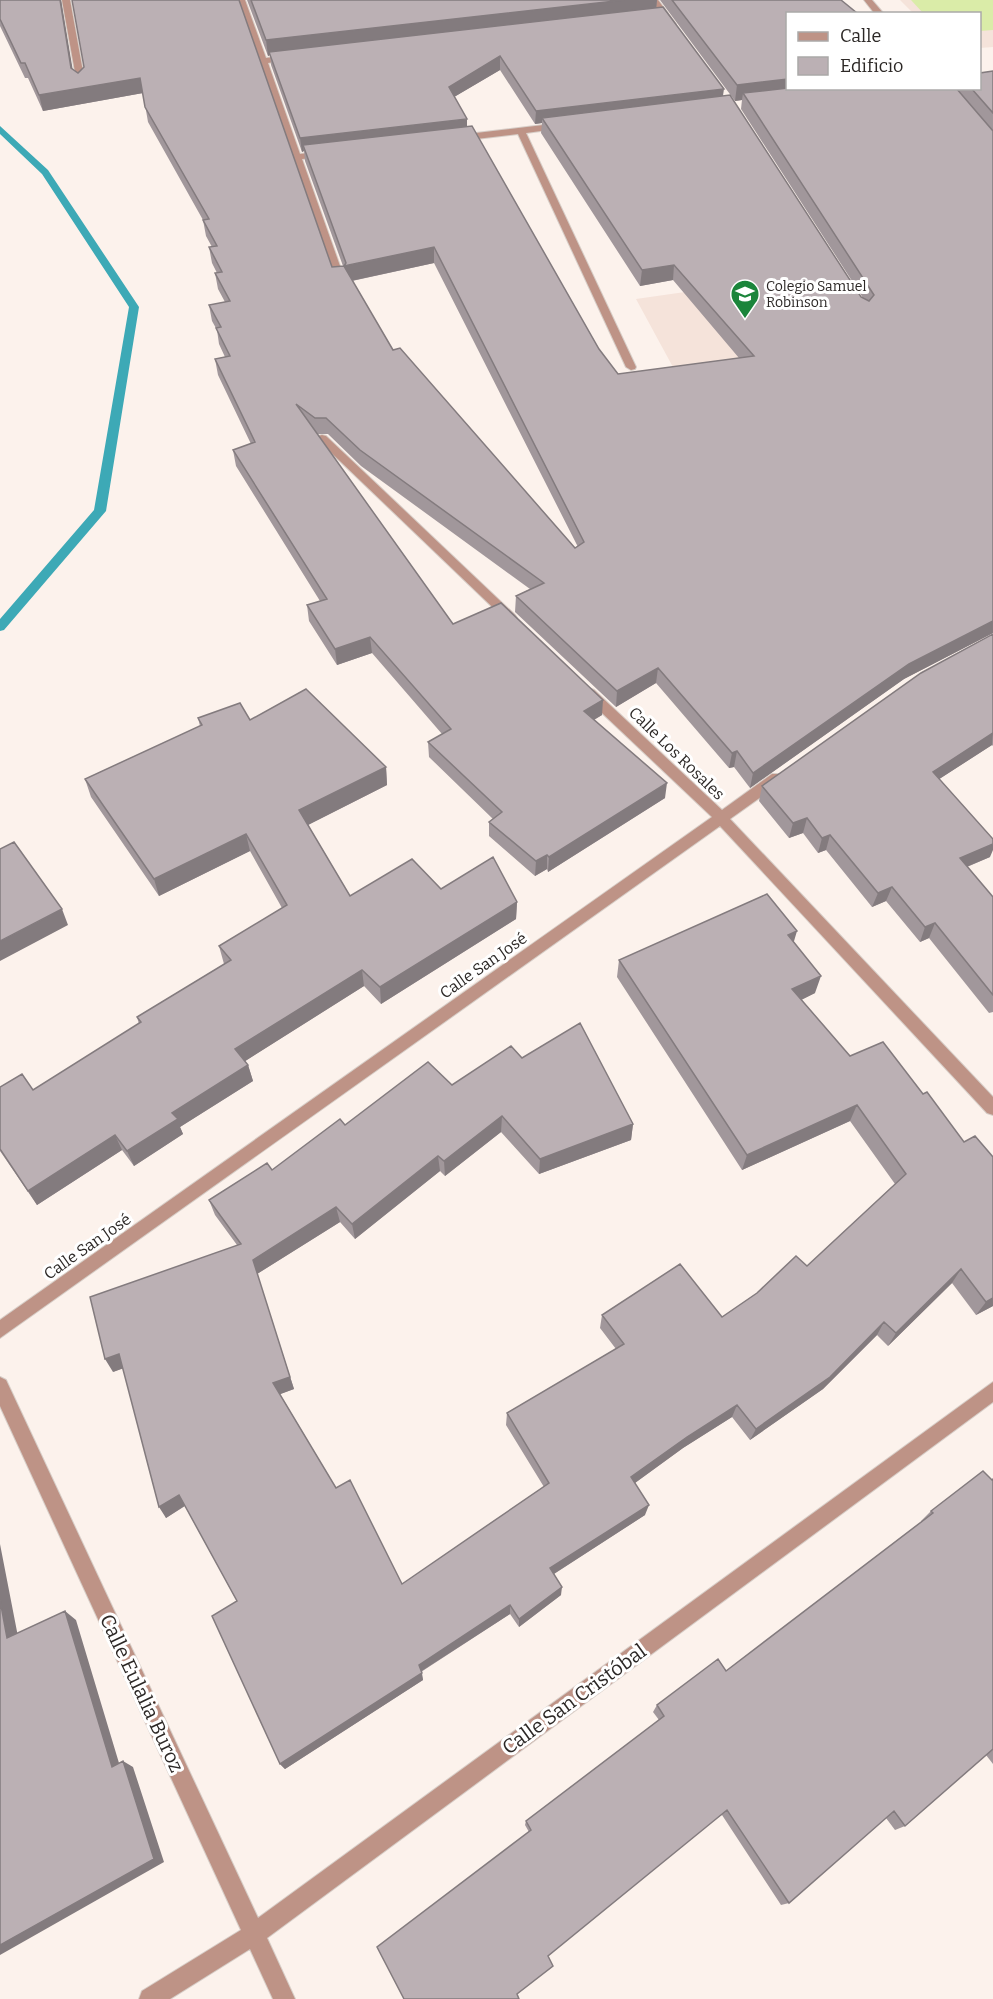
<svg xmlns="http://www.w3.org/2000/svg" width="993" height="1999" viewBox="0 0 993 1999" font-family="Bitter,serif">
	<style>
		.built { fill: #f5e3da }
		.green { fill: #daeca8 }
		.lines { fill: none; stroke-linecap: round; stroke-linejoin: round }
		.stream { fill: #3da9b6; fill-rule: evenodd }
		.minor-casing { stroke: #d7cec8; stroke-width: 2 }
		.minor { fill: #be9386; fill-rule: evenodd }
		.wall { fill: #a1979b; fill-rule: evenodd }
		.shaded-wall { fill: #837b7e }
		.building { fill: #bbb0b4; stroke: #837b7e; stroke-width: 1.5 }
		.labels { text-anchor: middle; stroke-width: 6; stroke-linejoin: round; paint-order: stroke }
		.far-poi-label { font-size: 14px; fill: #2c2826; stroke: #fff; text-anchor: start }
		.street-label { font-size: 16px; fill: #2c2826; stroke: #fff }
		.near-street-label { font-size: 20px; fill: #2c2826; stroke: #fff }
	</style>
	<rect width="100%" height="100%" fill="#fcf2ec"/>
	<!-- built -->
	<path class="built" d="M900,0H993V47L980,48V14L913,13Z
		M811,274L857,342L674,369L636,299Z"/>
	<!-- green -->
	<path class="green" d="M911,0H993V30L980,31V14L923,13Z"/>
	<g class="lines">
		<!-- stream -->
		<path class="stream" d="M0,126L48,170L139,307L106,511L4,630L0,631V619L94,510L129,307L42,174L0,134Z"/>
		<!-- minor casing -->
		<g class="minor-casing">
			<path id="minor" d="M62,0H70L85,83L81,86L77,83Z
				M237,0H245L266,58L290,55L294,58L268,63L300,154L325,151L330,154L325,157L302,159L345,280L344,282L335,280Z
				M650,0H658L676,24L675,26H669Z
				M864,0H872L884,14H875Z
				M560,123L563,124V128L526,133L636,367L635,369L631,370L626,367L518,134L459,141L454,138L459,135Z
				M322,435L326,436L515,615L517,618L515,621H507L318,440V436Z
				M589,688L594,690L722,810L772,774H782L784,778L782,782L730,819L993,1097V1115L987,1113L720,826L0,1338V1320L712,817L584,696L583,693Z
				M0,1377L6,1380L258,1918L993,1382V1402L267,1938L295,1999H273L250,1949L170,1999H139L142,1991L241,1930L0,1406Z"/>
		</g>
		<!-- minor -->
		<use href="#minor" class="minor"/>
	</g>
	<!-- wall -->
	<path class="wall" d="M0,0H61L72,69L78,73L84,67L72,0L332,267L343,266L305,161L304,151L302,152L271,65L270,55L268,56L247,0H657L656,8L723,96L861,297L863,298L741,109L742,100L735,101L660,0H841L788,88H980L993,71V633L904,679L750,788L734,767L729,768L656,683L616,707L515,612L516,596L530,589L361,466L328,434H317L453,624L602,715L594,720L665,798L548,872L547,869L535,876L489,836V822L493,819L429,757L428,742L442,734L372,653L337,665L309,621L307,605L320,601L236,466L233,450L251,444L218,375L215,359L225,357L219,344L217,330L212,321L209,305L225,302L218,289L215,273H217L212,263L209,247H212L206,236L203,220L148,122L143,93L43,111L28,78H25L0,26ZM500,70L535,124L542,123L541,133L640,286L673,280L739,358L618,374L599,349L467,127L454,97ZM434,263L578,547L575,548L393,350L352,281Z
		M993,634V746L992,745L939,779L990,857L967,867L993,897V1012L989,1013L929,938L920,942L886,901L872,907L826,850L818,853L803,833L789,838L759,801L762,786Z
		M198,718L250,720L386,767L387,785L308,825L350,896L441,889L517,902L516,919L381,1004L364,986L245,1061L248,1065L253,1081L180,1127L183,1134L134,1166L122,1150L37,1205L0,1151V1087L33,1090L139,1024L137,1017L224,964L219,946L282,908L250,851L159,896L91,797L85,779L200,726Z
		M794,942L815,993L801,1000L993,1306L976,1315L952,1283L888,1346L877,1335L823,1389L750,1440L732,1417L683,1448L635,1483L645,1515L554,1574L561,1595L519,1627L510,1614L421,1672L423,1680L285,1769L280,1764L237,1601L185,1506L166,1518L123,1368L113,1372L237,1245L215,1215L209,1200L272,1170L345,1125L522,1058L633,1124L631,1140L539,1174L501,1132L445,1176L440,1171L355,1239L340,1222L257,1274L294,1389L280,1394L336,1488L402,1584L544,1487L506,1425L507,1413L616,1349L600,1328L602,1315L722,1317L807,1266L895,1184L850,1121L742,1170L617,977L619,960Z
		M993,1479V1764L986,1755L905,1826L895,1830L886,1818L789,1903L781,1905L722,1815L404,1999L529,1832L525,1825L526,1821L659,1720L653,1712L657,1705L726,1671L921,1522V1521L931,1511Z"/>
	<!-- shaded-wall -->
	<path class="shaded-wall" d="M60,0H61L75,83L71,68Z
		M624,0H657L656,11L269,52L270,55L268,56L266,40Z
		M500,56V70L449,100V87Z
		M140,78L143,93L43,111L39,95Z
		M788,79V88L743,93L742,100L735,101L737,85Z
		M724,89L722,102L542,118V123L535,124L536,111Z
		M467,119V132L303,145L304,151L302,152L300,138Z
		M434,247V263L346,282L344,266Z
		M674,265L673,280L640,286L642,270Z
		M993,621V633L904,679L750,788L753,773L909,664Z
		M370,637L372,653L337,665L335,649Z
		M658,668L656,683L616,707L617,691Z
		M603,700L602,715L583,726L584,711Z
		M993,733L992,745L927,787L933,772Z
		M737,751L734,767L729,768L732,753Z
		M386,767L387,785L302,828L299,810Z
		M667,783L665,798L548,872L549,857Z
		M807,818L803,833L789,838L793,823Z
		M246,834L250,851L159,896L154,879Z
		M830,835L826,850L818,853L822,838Z
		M993,844V850L990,857L954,872L960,858Z
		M547,855V869L535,876L536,861Z
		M892,887L886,901L872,907L878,893Z
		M517,902L516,919L381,1004L380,987Z
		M62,909L68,925L0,961V941Z
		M935,923L929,938L920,942L925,927Z
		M797,931L792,948L788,935Z
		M362,970L364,986L239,1065L235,1049Z
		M821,976L815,993L787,1007L792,989Z
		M248,1065L253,1081L180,1127L183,1134L134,1166L127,1151L172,1113Z
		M857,1105L850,1121L742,1170L747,1155Z
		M502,1116L501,1132L445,1176L444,1161Z
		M633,1124L631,1140L539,1174L540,1159Z
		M115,1135L122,1150L37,1205L28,1191Z
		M438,1156L440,1171L355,1239L352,1224Z
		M336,1207L340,1222L257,1274L294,1389L278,1395L273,1383L253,1260Z
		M961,1269L952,1283L888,1346L896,1333Z
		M993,1298V1306L976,1315L986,1302Z
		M884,1322L877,1335L823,1389L750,1440L756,1429Z
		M119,1354L127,1367L113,1372L105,1359Z
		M737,1405L732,1417L683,1448L628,1488L631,1477L687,1437Z
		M179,1495L186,1505L166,1518L159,1507Z
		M649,1505L645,1515L549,1577L550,1568Z
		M0,1544L20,1647L7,1638L0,1600Z
		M562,1587L561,1595L519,1627V1619Z
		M510,1605V1614L420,1672L419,1665Z
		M65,1611L76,1620L122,1773L112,1767Z
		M422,1673L423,1680L285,1769L280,1764Z
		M123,1761L133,1767L164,1862L0,1955V1945Z"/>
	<!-- building -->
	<path class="building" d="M0,0H60L71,68L78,73L84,67L72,0H239L332,267L344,266L393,350L400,348L575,548L584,542L434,247L344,266L346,263L303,145L472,126L599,349L618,374L754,356L674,265L642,270L542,118L730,95L861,297L869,301L874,295L743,93L788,88H956L993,131V621L909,664L753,773L737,751L732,753L658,668L617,691L516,596L544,583L360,450L326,418H315L296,404L453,624L501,603L603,700L584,711L667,783L549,857L547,855L536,861L489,822L502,812L428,742L451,729L370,637L335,649L307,605L327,599L233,450L255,442L215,359L230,356L216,328L221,327L209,305L230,301L215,273L222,272L209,247L217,246L203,220L209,219L145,107L140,78L39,95L25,63H21L0,19Z
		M251,0H624L266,40Z
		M672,0H841L857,13L788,14V79L737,85Z
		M663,7L724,89L536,111L500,56L449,87L467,119L300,138L269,52Z
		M993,71V113L971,88H980V73Z
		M993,634V733L933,772L993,839V844L960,858L993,897V995L935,923L925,927L892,887L878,893L830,835L822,838L807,818L793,823L762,786L921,673Z
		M306,689L386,767L299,810L350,896L412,859L441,889L493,857L517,902L380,987L362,970L235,1049L248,1065L172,1113L178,1119L127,1151L115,1135L28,1191L0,1149V1087L22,1074L33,1090L141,1022L137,1017L231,960L219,946L287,905L246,834L154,879L85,779L202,725L198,718L240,703L250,720Z
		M14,842L62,909L0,941V849Z
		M767,894L797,931L788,935L821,976L792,989L850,1056L883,1042L923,1094L927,1092L964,1142L975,1136L993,1157V1298L986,1302L961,1269L896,1333L884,1322L830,1377L756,1429L737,1405L687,1437L631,1477L649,1505L550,1568L562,1587L519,1619L510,1605L419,1665L422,1673L280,1764L212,1616L237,1601L179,1495L159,1507L119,1354L105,1359L90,1297L241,1244L209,1200L267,1163L272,1170L340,1119L345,1125L428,1062L452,1085L511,1046L522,1058L580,1023L633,1124L540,1159L502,1116L444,1161L438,1156L352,1224L336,1207L253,1260L290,1377L273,1383L336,1488L350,1480L402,1584L549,1483L507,1413L624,1344L602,1315L680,1264L722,1317L757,1293L796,1256L807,1266L906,1174L857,1105L747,1155L619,960Z
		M983,1471L992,1480L993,1479V1749L905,1826L894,1811L789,1903L727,1810L548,1956L553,1966L517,1994L519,1999H404L377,1947L531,1830L526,1821L664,1716L657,1705L718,1659L726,1671L933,1513L931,1511Z
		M0,1600L7,1638L65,1611L112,1767L123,1761L154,1859L0,1945Z"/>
	<!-- icons -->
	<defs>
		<g id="school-pin" transform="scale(1.5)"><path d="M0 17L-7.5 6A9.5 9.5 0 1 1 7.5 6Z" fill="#1b853b" stroke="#fff"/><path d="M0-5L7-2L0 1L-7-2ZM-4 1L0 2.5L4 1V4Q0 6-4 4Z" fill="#fff"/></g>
	</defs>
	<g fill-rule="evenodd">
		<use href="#school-pin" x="745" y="294"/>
	</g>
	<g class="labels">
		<!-- far-poi labels -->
		<g class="far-poi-label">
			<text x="766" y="291">Colegio Samuel<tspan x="766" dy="16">Robinson</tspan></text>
		</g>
		<!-- street labels -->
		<g class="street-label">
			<text transform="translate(677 753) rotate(44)" y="6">Calle Los Rosales</text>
			<text transform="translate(483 965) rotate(-35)" y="6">Calle San José</text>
			<text transform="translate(87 1246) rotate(-35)" y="6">Calle San José</text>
		</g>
		<!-- near-street labels -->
		<g class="near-street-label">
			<text transform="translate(142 1693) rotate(65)" y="7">Calle Eulalia Buroz</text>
			<text transform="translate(574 1699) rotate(-36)" y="7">Calle San Cristóbal</text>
		</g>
	</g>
	<!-- legend -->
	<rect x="786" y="12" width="195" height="78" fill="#ffffff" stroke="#aba9a8" stroke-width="1.5"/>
	<rect x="798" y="32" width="30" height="9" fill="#be9386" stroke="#aba9a8" stroke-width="1.5"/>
	<text x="840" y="42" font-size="18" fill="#2c2826">Calle</text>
	<rect x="798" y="57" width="30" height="18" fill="#bbb0b4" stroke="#aba9a8" stroke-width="1.5"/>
	<text x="840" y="72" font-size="18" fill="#2c2826">Edificio</text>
</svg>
